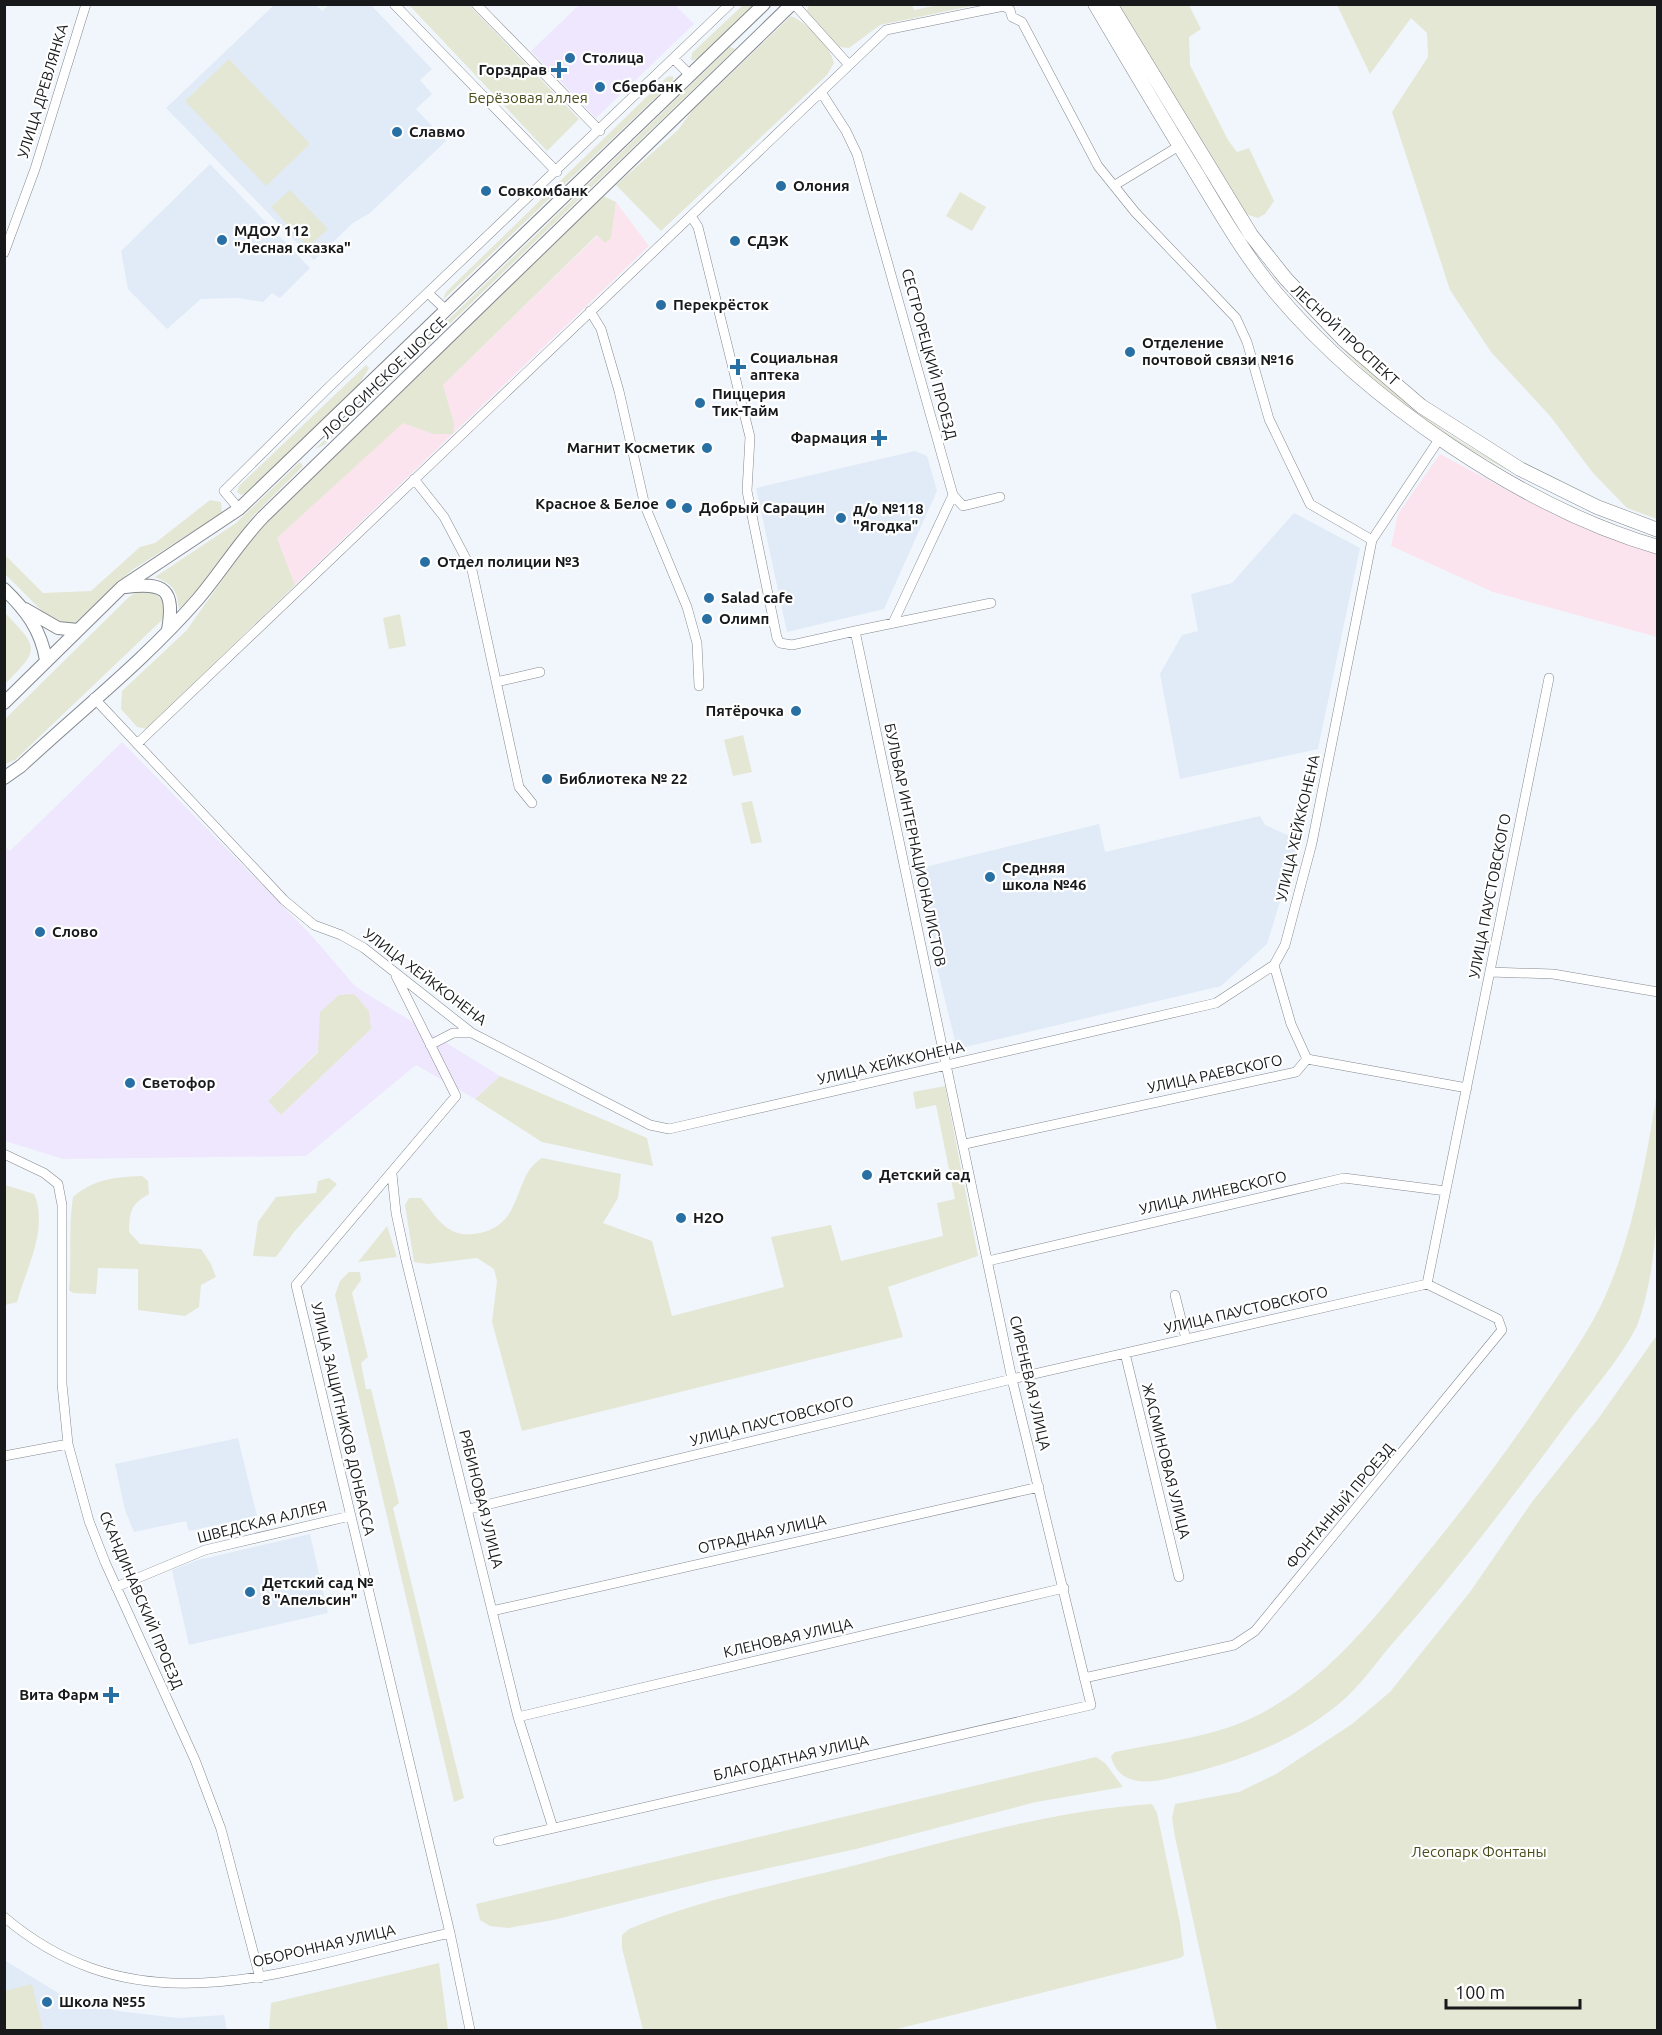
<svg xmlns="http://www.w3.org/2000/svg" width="1662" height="2035" viewBox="0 0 1662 2035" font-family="Ubuntu,sans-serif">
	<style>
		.commercial { fill: #efe7fd; fill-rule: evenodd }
		.industrial { fill: #fce4ef }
		.built { fill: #e0ebf7 }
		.green { fill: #e4e7d4 }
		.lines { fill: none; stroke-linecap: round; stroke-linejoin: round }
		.street-casing { stroke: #84898f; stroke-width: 10 }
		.secondary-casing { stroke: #84898f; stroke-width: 14 }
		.primary-casing { stroke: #84898f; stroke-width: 15 }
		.street { stroke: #fff; stroke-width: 9 }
		.secondary { stroke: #fff; stroke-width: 12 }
		.primary { stroke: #fff; stroke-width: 14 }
		.poi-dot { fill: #2870a4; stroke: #fff; stroke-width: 2 }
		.labels { text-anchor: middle; stroke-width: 4.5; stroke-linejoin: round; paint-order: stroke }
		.poi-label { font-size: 15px; font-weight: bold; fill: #17191b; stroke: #fff; text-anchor: start }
		.street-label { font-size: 15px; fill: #17191b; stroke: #fff }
		.park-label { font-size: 15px; fill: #494e1b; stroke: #fff }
	</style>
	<rect width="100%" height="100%" fill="#f1f6fc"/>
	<!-- commercial -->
	<path class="commercial" d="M579,5H675L694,24L596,118L531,51Z
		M122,742L310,934L356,987L500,1076L475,1099L416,1065L306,1156L63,1159L5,1141L4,846L10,851ZM371,1029L281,1115L268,1101L318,1051Z"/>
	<!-- industrial -->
	<path class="industrial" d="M616,202L649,246L295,585L277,538L403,422L433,434L454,423L443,385L598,235L610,238Z
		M1440,454L1554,515L1657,552V637L1493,592L1391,546L1398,514Z"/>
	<!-- built -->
	<path class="built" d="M274,5H316L322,11L329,5H371L432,69L420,80L432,94L416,109L446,141L370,213L353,223L314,260L166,108Z
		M210,164L310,268L280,298L272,293L263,302L237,298L201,299L167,329L128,289L121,251Z
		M915,451L927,456L937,491L884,609L787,632L756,488Z
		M1294,513L1360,548L1318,749L1180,779L1160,674L1182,635L1198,631L1191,594L1232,583Z
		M1260,816L1265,825L1299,840L1267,944L1221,986L957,1049L913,870L1099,824L1105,852Z
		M238,1438L257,1516L189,1531L186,1521L134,1532L125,1510L115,1464Z
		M310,1534L328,1613L189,1645L172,1570L198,1560Z
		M4,1960L60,1994L117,2011L178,2018L224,2015L227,2030H5Z"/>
	<!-- green -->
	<path class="green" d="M409,5H469L579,119L547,151Z
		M743,5H754L701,57L691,61L692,53Z
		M809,5H912L914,10L938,5H976L880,25L849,48L839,47L807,11Z
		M1118,5H1189L1201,29L1189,37L1190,65L1228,140L1237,152L1249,148L1274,201L1265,214L1258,218L1242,213Z
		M1337,5H1657V519L1627,508L1593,473L1550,416L1491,352L1450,290L1392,112L1428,57L1427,33L1411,18L1370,74Z
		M791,16C807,23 830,45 834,63L827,75L661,231L616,185L678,130L692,111Z
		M730,47L735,49L324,445L315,449Z
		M229,59L310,144L266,186L185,101Z
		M673,76V81L443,300L446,292L667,77Z
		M290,190L328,229L308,247L271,207Z
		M960,192L986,207L972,231L946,216Z
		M603,196L616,202L611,238L605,243L597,235L443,385L454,423L453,434H433L403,423L277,538L295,585L147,729L137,727L121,709L122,691L186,631L260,527Z
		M1259,252C1309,303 1358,357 1411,405C1459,448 1539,484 1597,514C1545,489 1492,465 1444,433C1372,386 1311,320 1257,254Z
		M366,365L369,368L358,386L246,494L241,495L237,492L239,486Z
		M300,462L303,466L252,517L204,582L179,609C177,590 173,584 155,577L236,523Z
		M210,500L221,502L222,513L132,570L75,623L60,624L43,612L5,574L4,554L43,593L91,591L140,547L155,543Z
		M149,590C162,596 168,607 162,620L15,760L5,764V719L129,597L138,591Z
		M5,613C39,648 40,649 5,684Z
		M400,614L406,646L389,649L383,618Z
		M743,735L752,772L733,776L724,740Z
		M752,801L762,842L751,844L741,803Z
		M354,994L369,1011L371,1029L281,1115L268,1101L318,1052L320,1012L339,995Z
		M500,1076L647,1138L653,1166L542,1142L475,1099Z
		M945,1086L978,1256L888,1287L903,1337L522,1431L492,1322L497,1281L494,1269L477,1258L427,1264L414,1262L405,1205L409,1198H421C438,1219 448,1240 480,1233C525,1223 512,1176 542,1158L621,1174L618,1198L603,1223L652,1241L672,1316L784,1287L771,1237L831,1225L841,1261L943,1236L937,1203L955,1199L936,1105L916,1109L913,1092Z
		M1657,1093C1658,1165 1662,1260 1637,1326C1618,1363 1587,1396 1563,1429C1508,1503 1453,1576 1392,1644C1375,1664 1360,1686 1340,1703C1289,1745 1230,1765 1166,1779C1145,1784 1117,1784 1111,1756L1115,1752C1162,1742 1217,1737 1260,1714C1325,1680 1370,1624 1415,1568C1458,1516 1498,1464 1536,1408C1559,1374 1591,1330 1607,1292C1634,1230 1646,1159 1657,1093Z
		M142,1176L148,1181L149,1194C130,1205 130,1211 129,1232L140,1244L201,1249L211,1264L216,1277L201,1285L199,1307L185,1316L138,1310V1269L98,1268L96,1294L73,1293L69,1290C72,1258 68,1228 73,1197C94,1179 115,1177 142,1176Z
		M329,1178L337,1184L294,1232L276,1257L253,1256L258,1222L276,1197L316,1193L318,1181Z
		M5,1185L34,1194C49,1228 26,1269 17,1302L5,1305Z
		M387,1226L397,1257L358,1262Z
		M349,1272H360L361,1280L352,1293L368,1357L361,1363L366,1389H371L399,1503L393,1508L464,1798L454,1802L335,1295L340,1281Z
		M1657,1335V2030H1217L1175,1837L1172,1818L1175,1804L1239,1792L1276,1774L1352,1724L1390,1692L1470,1592L1532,1502L1598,1419Z
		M1096,1757L1105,1763L1123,1787L1036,1802L856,1849L710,1881L553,1920L508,1928L490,1926L480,1920L476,1904Z
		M1152,1804L1157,1813L1180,1923L1184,1955L1180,1958L893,2030H643L622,1948V1935L629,1929C697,1900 772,1886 844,1868C941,1843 1052,1810 1152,1804Z
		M439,1963L448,2030H269L271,2003Z
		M32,1984L43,2030H5V1991Z"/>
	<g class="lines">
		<!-- street casing -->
		<g class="street-casing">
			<path id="street" d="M394,4L557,172
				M476,4L600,131
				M794,4L849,65
				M674,59L690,75
				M821,92L846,131L857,154L953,495L893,623
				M1115,185L1179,146
				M691,216L698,227L750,437L747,491L777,638L780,643L792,645L855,631
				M4,253L35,169L86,4
				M428,293L446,310
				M590,311L601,329L619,391L645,506L687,607L697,643L699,686
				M414,479L444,517L472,570L519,787L532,803
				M953,495L963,506L1000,497
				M239,509L224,491L329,387L730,4
				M496,682L540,672
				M94,698L284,900L314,925L341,935L364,948L472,1033L650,1125L669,1129L1216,1003L1274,965L1285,945L1312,843L1372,540L1440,438
				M137,744L886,30L1004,6L1010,10L1012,17L1022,22L1098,166L1135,212L1236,318L1247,342L1269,419L1310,504L1372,540
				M1274,965L1291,1024L1307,1059
				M1490,972L1553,974L1658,992
				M396,976L456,1096L296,1285L450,1933L470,2030
				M430,1045L453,1033H472
				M965,1144L1296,1072L1307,1059L1467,1088
				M4,1154L44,1173L58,1184L62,1205V1384L68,1444L89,1521L105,1562L195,1760L221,1829L260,1978
				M392,1174L396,1213L406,1260L518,1717L553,1828
				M988,1261L1344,1178L1446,1191
				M1427,1284L1549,678
				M1175,1295L1186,1339
				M1125,1353L1179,1577
				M4,1456L68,1444
				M469,1509L1012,1379L1427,1284
				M116,1587L205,1550L350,1516
				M492,1611L1039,1487
				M1084,1678L1234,1645L1255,1631L1502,1330L1498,1319L1427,1284
				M518,1717L1064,1588
				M498,1841L1091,1705L1012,1379L855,631L991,603
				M4,1917C143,2035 295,1966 450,1933"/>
		</g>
		<!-- secondary casing -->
		<g class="secondary-casing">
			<path id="secondary" d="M125,587C165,582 175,589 168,630
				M4,589C26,610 41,630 46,660
				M25,609L58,628L78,630
				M4,703L122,587L239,509L764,4
				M4,778L21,766C80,711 145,660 198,599C221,572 239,542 263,517L792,4"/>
		</g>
		<!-- primary casing -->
		<g class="primary-casing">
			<path id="primary" d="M1095,4C1129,62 1163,119 1198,176C1222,216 1246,257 1276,293C1366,400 1523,508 1658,547
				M1110,4L1251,235L1286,279L1344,340L1421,406L1520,469L1597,507L1658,530"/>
		</g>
		<!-- street -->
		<use href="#street" class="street"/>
		<!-- secondary -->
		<use href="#secondary" class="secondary"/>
		<!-- primary -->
		<use href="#primary" class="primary"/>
	</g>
	<!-- markers -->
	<g class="poi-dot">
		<circle cx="570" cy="58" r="6"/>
		<path d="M556 61h6v6h6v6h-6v6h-6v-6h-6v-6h6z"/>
		<circle cx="600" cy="87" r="6"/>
		<circle cx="397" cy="132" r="6"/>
		<circle cx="781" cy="186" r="6"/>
		<circle cx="486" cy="191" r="6"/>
		<circle cx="222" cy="240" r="6"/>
		<circle cx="735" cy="241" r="6"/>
		<circle cx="661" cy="305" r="6"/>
		<circle cx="1130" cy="352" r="6"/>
		<path d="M735 358h6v6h6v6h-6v6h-6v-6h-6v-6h6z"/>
		<circle cx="700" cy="403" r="6"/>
		<path d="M876 429h6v6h6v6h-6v6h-6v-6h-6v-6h6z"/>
		<circle cx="707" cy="448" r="6"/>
		<circle cx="671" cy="504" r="6"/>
		<circle cx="687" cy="508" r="6"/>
		<circle cx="841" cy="518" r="6"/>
		<circle cx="425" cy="562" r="6"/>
		<circle cx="709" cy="598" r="6"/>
		<circle cx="707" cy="619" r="6"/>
		<circle cx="796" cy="711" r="6"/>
		<circle cx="547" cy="779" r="6"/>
		<circle cx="990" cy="877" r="6"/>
		<circle cx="40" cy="932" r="6"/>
		<circle cx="130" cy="1083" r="6"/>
		<circle cx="867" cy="1175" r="6"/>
		<circle cx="681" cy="1218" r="6"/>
		<circle cx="250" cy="1592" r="6"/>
		<path d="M108 1686h6v6h6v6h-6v6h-6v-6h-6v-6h6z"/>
		<circle cx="47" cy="2002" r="6"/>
	</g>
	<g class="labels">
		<!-- poi labels -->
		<g class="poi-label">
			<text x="582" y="63">Столица</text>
			<text x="547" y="75" text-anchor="end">Горздрав</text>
			<text x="612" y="92">Сбербанк</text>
			<text x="409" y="137">Славмо</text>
			<text x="793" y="191">Олония</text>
			<text x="498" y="196">Совкомбанк</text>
			<text x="234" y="236">МДОУ 112<tspan x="234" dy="17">"Лесная сказка"</tspan></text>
			<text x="747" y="246">СДЭК</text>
			<text x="673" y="310">Перекрёсток</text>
			<text x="1142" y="348">Отделение<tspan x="1142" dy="17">почтовой связи №16</tspan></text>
			<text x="750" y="363">Социальная<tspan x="750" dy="17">аптека</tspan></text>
			<text x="712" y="399">Пиццерия<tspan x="712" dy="17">Тик-Тайм</tspan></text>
			<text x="867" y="443" text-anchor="end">Фармация</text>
			<text x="695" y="453" text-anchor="end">Магнит Косметик</text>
			<text x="659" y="509" text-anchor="end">Красное &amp; Белое</text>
			<text x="699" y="513">Добрый Сарацин</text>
			<text x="853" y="514">д/о №118<tspan x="853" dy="17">"Ягодка"</tspan></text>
			<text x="437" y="567">Отдел полиции №3</text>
			<text x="721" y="603">Salad cafe</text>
			<text x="719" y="624">Олимп</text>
			<text x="784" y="716" text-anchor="end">Пятёрочка</text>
			<text x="559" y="784">Библиотека № 22</text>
			<text x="1002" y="873">Средняя<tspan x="1002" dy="17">школа №46</tspan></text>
			<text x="52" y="937">Слово</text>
			<text x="142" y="1088">Светофор</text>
			<text x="879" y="1180">Детский сад</text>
			<text x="693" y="1223">H2O</text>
			<text x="262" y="1588">Детский сад №<tspan x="262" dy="17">8 "Апельсин"</tspan></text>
			<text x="99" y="1700" text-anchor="end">Вита Фарм</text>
			<text x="59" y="2007">Школа №55</text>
		</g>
		<!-- street labels -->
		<g class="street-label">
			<text transform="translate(43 91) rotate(-73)" y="5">УЛИЦА ДРЕВЛЯНКА</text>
			<text transform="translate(1345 335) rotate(43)" y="5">ЛЕСНОЙ ПРОСПЕКТ</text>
			<text transform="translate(929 354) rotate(75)" y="5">СЕСТРОРЕЦКИЙ ПРОЕЗД</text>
			<text transform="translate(384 378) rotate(-44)" y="5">ЛОСОСИНСКОЕ ШОССЕ</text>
			<text transform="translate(1298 828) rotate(-77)" y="5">УЛИЦА ХЕЙККОНЕНА</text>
			<text transform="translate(915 845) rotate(78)" y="5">БУЛЬВАР ИНТЕРНАЦИОНАЛИСТОВ</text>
			<text transform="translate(1490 896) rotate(-79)" y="5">УЛИЦА ПАУСТОВСКОГО</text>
			<text transform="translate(425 977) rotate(37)" y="5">УЛИЦА ХЕЙККОНЕНА</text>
			<text transform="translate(891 1063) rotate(-13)" y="5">УЛИЦА ХЕЙККОНЕНА</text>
			<text transform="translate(1215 1074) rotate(-12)" y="5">УЛИЦА РАЕВСКОГО</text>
			<text transform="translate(1213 1193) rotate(-13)" y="5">УЛИЦА ЛИНЕВСКОГО</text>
			<text transform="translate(1246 1310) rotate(-13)" y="5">УЛИЦА ПАУСТОВСКОГО</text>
			<text transform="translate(1030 1383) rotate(77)" y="5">СИРЕНЕВАЯ УЛИЦА</text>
			<text transform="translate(343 1419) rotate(77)" y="5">УЛИЦА ЗАЩИТНИКОВ ДОНБАССА</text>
			<text transform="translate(772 1421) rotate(-14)" y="5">УЛИЦА ПАУСТОВСКОГО</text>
			<text transform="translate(1166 1461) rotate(76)" y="5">ЖАСМИНОВАЯ УЛИЦА</text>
			<text transform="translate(481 1499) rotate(76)" y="5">РЯБИНОВАЯ УЛИЦА</text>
			<text transform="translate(1340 1506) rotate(-50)" y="5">ФОНТАННЫЙ ПРОЕЗД</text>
			<text transform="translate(262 1522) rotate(-14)" y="5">ШВЕДСКАЯ АЛЛЕЯ</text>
			<text transform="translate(762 1534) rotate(-13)" y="5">ОТРАДНАЯ УЛИЦА</text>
			<text transform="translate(141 1600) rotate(67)" y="5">СКАНДИНАВСКИЙ ПРОЕЗД</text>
			<text transform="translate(788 1638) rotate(-13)" y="5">КЛЕНОВАЯ УЛИЦА</text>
			<text transform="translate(791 1758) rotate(-13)" y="5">БЛАГОДАТНАЯ УЛИЦА</text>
			<text transform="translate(324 1946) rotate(-13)" y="5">ОБОРОННАЯ УЛИЦА</text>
		</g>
		<!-- park labels -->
		<g class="park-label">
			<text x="528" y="103">Берёзовая аллея</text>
			<text x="1479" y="1857">Лесопарк Фонтаны</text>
		</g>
	</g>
	<!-- border -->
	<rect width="1662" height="2035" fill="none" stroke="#17191b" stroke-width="12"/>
	<!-- scale -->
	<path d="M1446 1999v9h134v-9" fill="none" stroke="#17191b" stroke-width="3"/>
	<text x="1455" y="1999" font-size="18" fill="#17191b" stroke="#ffffff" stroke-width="4.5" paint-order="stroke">100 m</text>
</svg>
